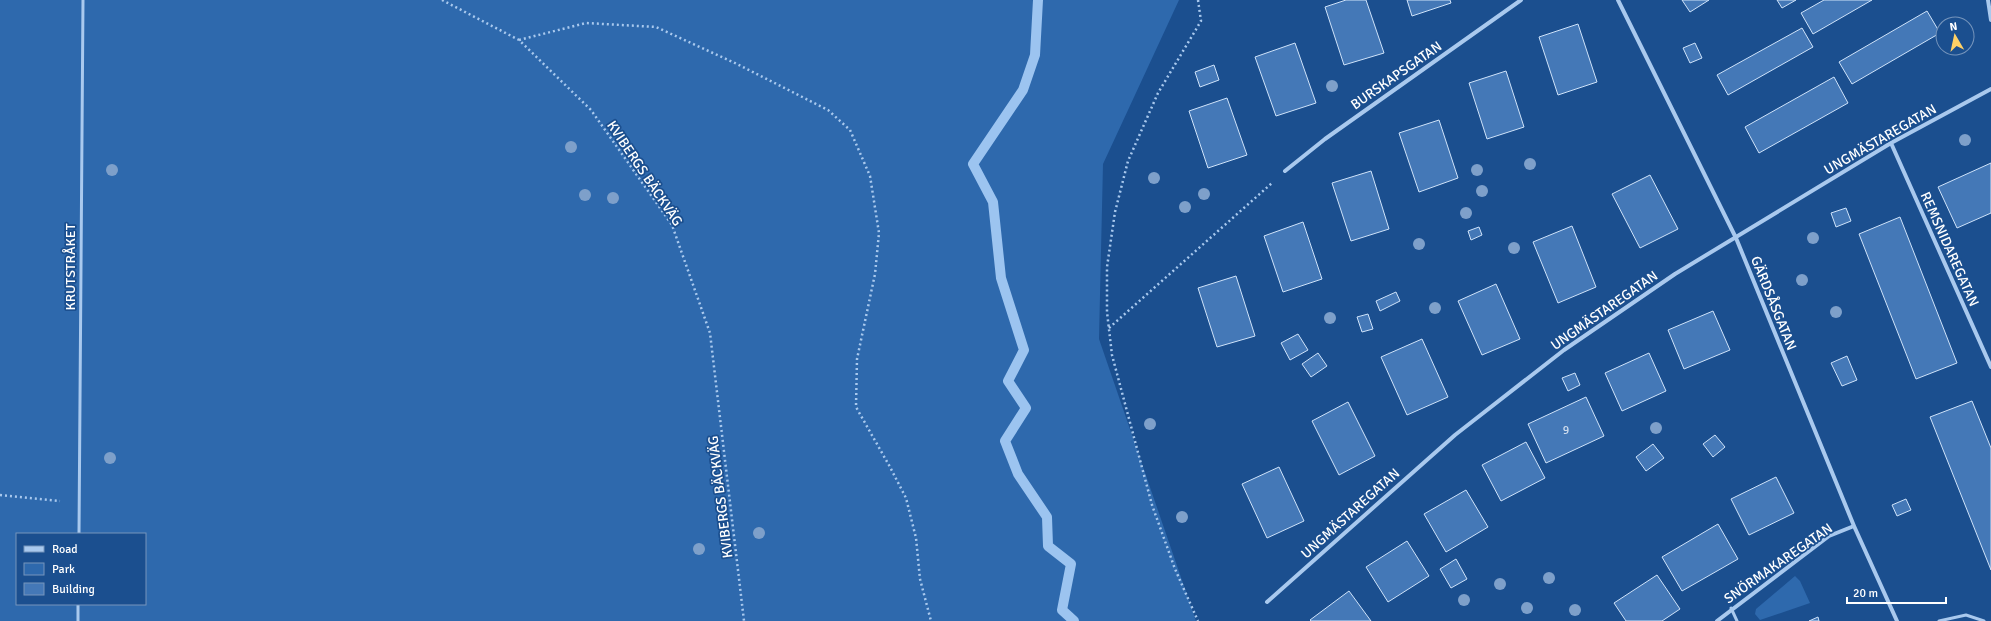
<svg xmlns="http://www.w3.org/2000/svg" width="1991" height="621" viewBox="0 0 1991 621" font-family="Signika,sans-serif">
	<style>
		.green { fill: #2e69ad; fill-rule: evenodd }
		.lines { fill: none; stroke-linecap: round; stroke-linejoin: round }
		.stream { stroke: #9cc4f0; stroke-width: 10 }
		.building { fill: #4478b7; stroke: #cfe3fa }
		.path { stroke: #a9c9ee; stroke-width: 2.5; stroke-dasharray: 2 3; stroke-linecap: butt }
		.lane { stroke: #a9c9ee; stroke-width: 3 }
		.street { stroke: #a9c9ee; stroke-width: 4 }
		.tree { fill: #7ea0ca }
		.labels { text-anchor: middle; stroke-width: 3.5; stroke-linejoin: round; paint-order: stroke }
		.number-label { font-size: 12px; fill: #d0dded }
		.street-label { font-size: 14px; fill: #fff; stroke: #1b4f8f }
	</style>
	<rect width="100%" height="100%" fill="#1b4f8f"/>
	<!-- green -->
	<path class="green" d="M0,0H1179L1103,164L1099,339L1196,621H0ZM17,534H145V604H17Z
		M1795,576L1800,581L1810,603L1760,620L1755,614L1756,609Z"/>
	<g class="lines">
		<!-- stream -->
		<path class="stream" d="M1038,0L1035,55L1023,90L973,164L993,202L1001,278L1024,350L1008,381L1026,408L1005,441L1018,474L1047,517L1048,546L1071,564L1062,610L1074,621"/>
	</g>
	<!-- building -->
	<path class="building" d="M1346,0H1366L1384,53L1344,65L1325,7Z
		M1407,0H1450L1451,3L1412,16Z
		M1682,0H1709L1690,12Z
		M1777,0H1796L1782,8Z
		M1824,0H1872L1813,34L1801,13Z
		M1927,11L1940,33L1852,84L1839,62Z
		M1578,24L1597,82L1558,95L1539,37Z
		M1802,28L1813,47L1728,95L1717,75Z
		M1295,43L1316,103L1276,116L1255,57Z
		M1695,43L1702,58L1690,63L1683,48Z
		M1214,65L1219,80L1200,87L1195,72Z
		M1506,71L1524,127L1487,139L1469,83Z
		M1834,77L1848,103L1759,153L1745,127Z
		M1227,98L1247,155L1208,168L1189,111Z
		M1439,120L1458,178L1419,192L1399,133Z
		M1991,163V213L1957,228L1938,187Z
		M1371,171L1389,229L1351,241L1332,183Z
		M1650,175L1678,229L1640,248L1612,194Z
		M1846,208L1851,221L1836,227L1831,213Z
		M1900,217L1957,363L1916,379L1859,234Z
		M1303,222L1322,279L1283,292L1264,236Z
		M1572,226L1596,287L1558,303L1533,242Z
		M1479,227L1482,235L1471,240L1468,231Z
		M1236,276L1255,336L1217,347L1198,288Z
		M1496,284L1520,339L1482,355L1458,301Z
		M1396,292L1400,301L1380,311L1376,301Z
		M1713,311L1730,350L1684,369L1668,330Z
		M1368,314L1373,329L1362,332L1357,317Z
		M1298,334L1308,350L1290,360L1281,343Z
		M1422,339L1448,397L1407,415L1381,357Z
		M1318,353L1327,366L1311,377L1302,364Z
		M1649,353L1666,391L1622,411L1605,373Z
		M1847,356L1857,380L1842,386L1831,363Z
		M1575,373L1580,385L1568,391L1562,378Z
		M1586,397L1604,436L1546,463L1528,424Z
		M1972,401L1991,448V570L1930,417Z
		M1348,402L1375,456L1339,475L1312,421Z
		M1715,435L1725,447L1713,457L1703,444Z
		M1526,442L1545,478L1501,501L1482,465Z
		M1653,444L1664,458L1646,471L1636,457Z
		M1279,467L1304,521L1267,538L1242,484Z
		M1776,477L1794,513L1749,535L1731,499Z
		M1466,490L1488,527L1446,552L1424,514Z
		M1906,499L1911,510L1897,516L1892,505Z
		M1718,524L1738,559L1682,591L1662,557Z
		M1407,541L1429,576L1388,602L1366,567Z
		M1456,559L1467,579L1451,588L1440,569Z
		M1657,575L1680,609L1662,621H1626L1614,603Z
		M1349,591L1371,621H1311L1310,620Z
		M1818,617L1819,621H1809Z"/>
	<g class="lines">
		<!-- path -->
		<path class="path" d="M442,0L519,40L591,110L672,225L710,333L744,621
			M1198,0L1201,21L1158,93L1128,161L1115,212L1107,267V312L1112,355L1152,505L1175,569L1198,621
			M519,40L586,23L656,27L737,64L828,110L850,130L870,176L879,233L875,274L857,359L856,407L890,467L906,498L916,538L920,579L931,621
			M1109,328L1272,183
			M0,495L60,501"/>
		<!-- lane -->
		<path class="lane" d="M79,534L83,0
			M1731,608L1737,621
			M78,621V604
			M1939,621L1966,615L1984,621"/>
		<!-- street -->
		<path class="street" d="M1618,0L1736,238L1854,526L1897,621
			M1988,0L1991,20
			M1891,143L1991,367
			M1285,171L1325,139L1521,0
			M1267,602L1455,435L1564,350L1675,274L1891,143L1991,89
			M1717,621L1829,536L1854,526"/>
	</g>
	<!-- trees -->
	<g class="tree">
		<circle cx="1332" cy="86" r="6"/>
		<circle cx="1965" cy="140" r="6"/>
		<circle cx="571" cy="147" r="6"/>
		<circle cx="1530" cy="164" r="6"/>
		<circle cx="112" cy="170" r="6"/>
		<circle cx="1477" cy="170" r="6"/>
		<circle cx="1154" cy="178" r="6"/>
		<circle cx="1482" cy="191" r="6"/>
		<circle cx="1204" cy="194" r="6"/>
		<circle cx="585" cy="195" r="6"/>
		<circle cx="613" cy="198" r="6"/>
		<circle cx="1185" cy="207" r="6"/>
		<circle cx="1466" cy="213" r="6"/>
		<circle cx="1813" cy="238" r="6"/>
		<circle cx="1419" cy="244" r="6"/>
		<circle cx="1514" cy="248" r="6"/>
		<circle cx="1802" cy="280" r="6"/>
		<circle cx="1435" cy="308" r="6"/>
		<circle cx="1836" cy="312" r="6"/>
		<circle cx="1330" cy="318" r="6"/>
		<circle cx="1150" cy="424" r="6"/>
		<circle cx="1656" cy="428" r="6"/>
		<circle cx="110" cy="458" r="6"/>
		<circle cx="1182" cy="517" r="6"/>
		<circle cx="759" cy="533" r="6"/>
		<circle cx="699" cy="549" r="6"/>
		<circle cx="1549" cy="578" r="6"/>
		<circle cx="1500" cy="584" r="6"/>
		<circle cx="1464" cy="600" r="6"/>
		<circle cx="1527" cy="608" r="6"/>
		<circle cx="1575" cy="610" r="6"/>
	</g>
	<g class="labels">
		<!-- number labels -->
		<g class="number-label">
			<text x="1566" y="434">9</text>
		</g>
		<!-- street labels -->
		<g class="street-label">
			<text transform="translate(1396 75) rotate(-35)" y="5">BURSKAPSGATAN</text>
			<text transform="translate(1880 139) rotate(-30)" y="5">UNGMÄSTAREGATAN</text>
			<text transform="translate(645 173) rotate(56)" y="5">KVIBERGS BÄCKVÄG</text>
			<text transform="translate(1950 249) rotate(66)" y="5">REMSNIDAREGATAN</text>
			<text transform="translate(70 267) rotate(-90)" y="5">KRUTSTRÅKET</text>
			<text transform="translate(1774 303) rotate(68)" y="5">GÄRDSÅSGATAN</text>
			<text transform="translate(1604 310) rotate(-35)" y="5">UNGMÄSTAREGATAN</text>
			<text transform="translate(720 497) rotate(-97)" y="5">KVIBERGS BÄCKVÄG</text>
			<text transform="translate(1350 513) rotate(-42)" y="5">UNGMÄSTAREGATAN</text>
			<text transform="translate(1778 563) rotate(-35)" y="5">SNÖRMAKAREGATAN</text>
		</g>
	</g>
	<!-- legend -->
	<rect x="16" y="533" width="130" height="72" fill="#1b4f8f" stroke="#7695bc"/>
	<rect x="24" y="546" width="20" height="6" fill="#a9c9ee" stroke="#7695bc"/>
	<text x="52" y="553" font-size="12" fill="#ffffff">Road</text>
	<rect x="24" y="563" width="20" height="12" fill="#2e69ad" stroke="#7695bc"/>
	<text x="52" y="573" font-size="12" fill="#ffffff">Park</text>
	<rect x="24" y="583" width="20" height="12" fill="#4478b7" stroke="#7695bc"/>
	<text x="52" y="593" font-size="12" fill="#ffffff">Building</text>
	<!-- north arrow -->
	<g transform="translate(1955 36) rotate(351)"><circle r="19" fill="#1b4f8f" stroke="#7695bc"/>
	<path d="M0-3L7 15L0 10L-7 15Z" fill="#ffd166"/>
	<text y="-6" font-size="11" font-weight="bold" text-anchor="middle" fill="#ffffff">N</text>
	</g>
	<!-- scale -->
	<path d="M1847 597v6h99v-6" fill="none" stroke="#ffffff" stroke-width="2"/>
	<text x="1853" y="597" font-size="12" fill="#ffffff" stroke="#1b4f8f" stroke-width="3" paint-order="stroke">20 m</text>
</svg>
